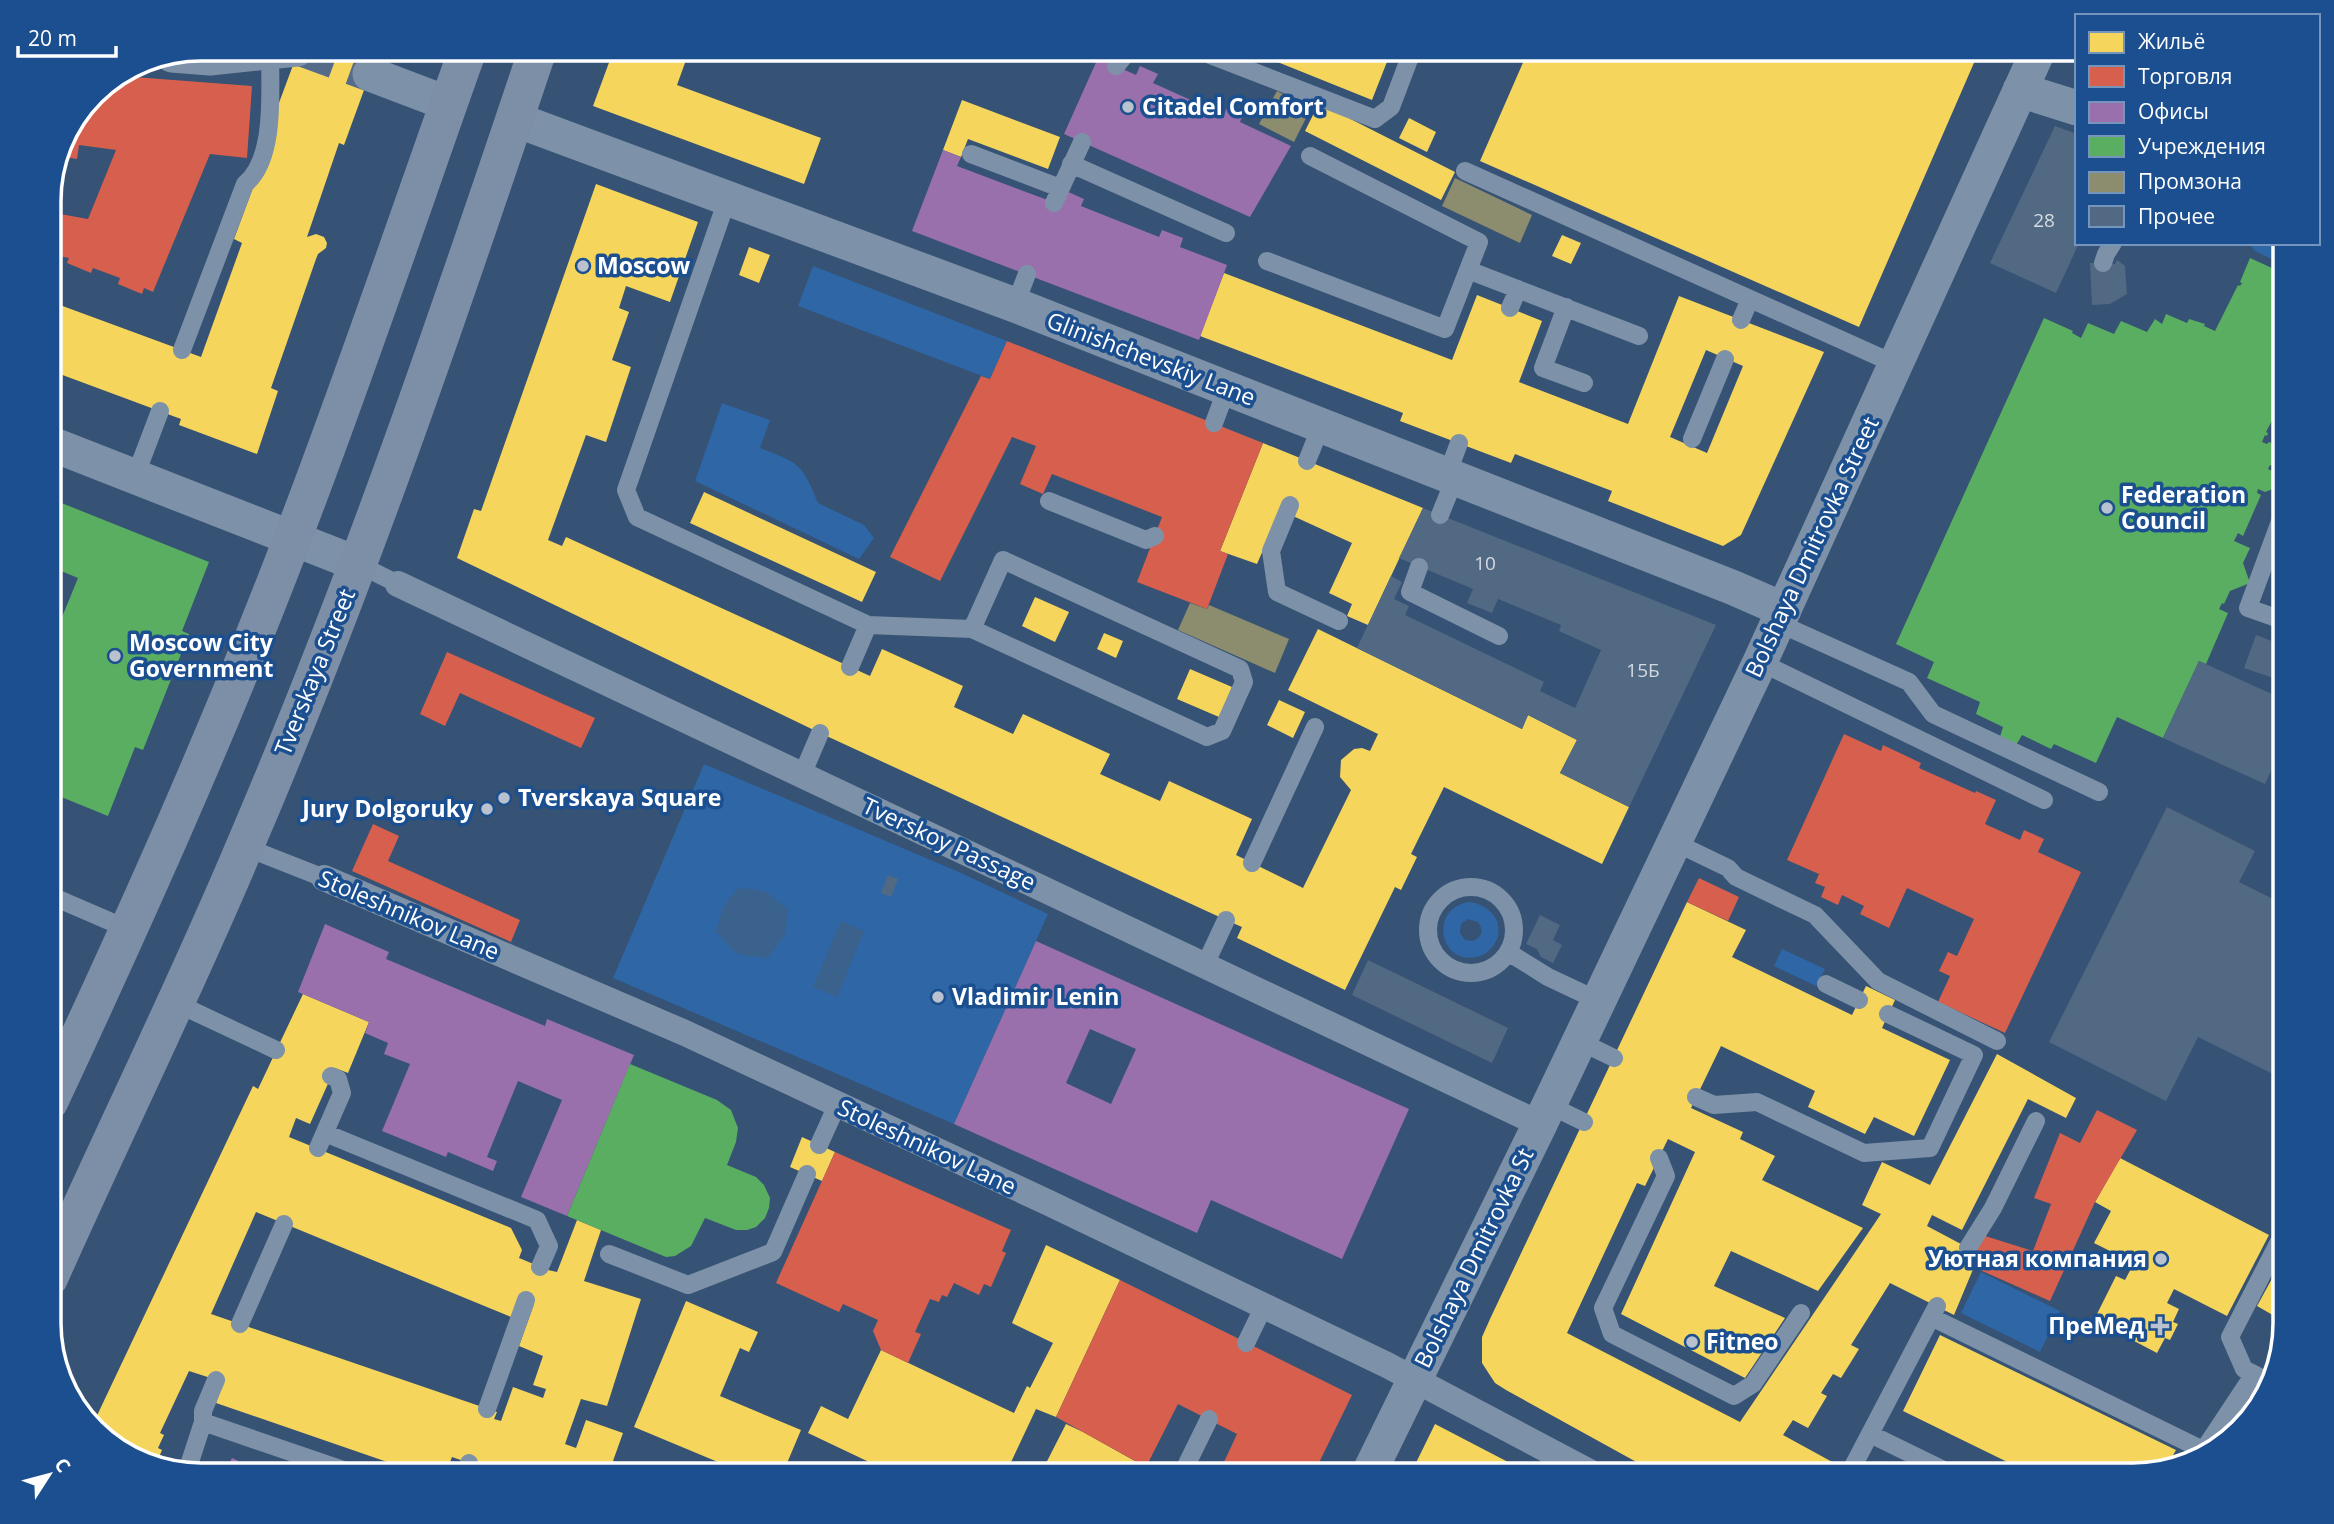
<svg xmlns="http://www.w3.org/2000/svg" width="2334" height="1524" viewBox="0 0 2334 1524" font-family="'Open Sans',sans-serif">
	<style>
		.green { fill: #2f66a5; fill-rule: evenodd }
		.water { fill: #3b618d }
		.homes { fill: #f6d55c; fill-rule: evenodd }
		.shops { fill: #d6604d }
		.offices { fill: #9970ab; fill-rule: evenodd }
		.public { fill: #5aae61 }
		.industry { fill: #8c8c6e }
		.building { fill: #526984 }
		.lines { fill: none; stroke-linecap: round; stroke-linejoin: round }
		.minor-tunnel { stroke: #546c89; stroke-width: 35; stroke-dasharray: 35 18; stroke-linecap: butt }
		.service { stroke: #7d92a8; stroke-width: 18 }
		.pedestrian { stroke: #7d92a8; stroke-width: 26 }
		.minor { stroke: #7d92a8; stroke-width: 35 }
		.primary { stroke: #7d8ea7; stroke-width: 38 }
		.poi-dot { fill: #b9c2ce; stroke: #1b4f8f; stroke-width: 2.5 }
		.labels { text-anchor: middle; stroke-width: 7; stroke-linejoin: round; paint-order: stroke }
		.number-label { font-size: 19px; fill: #d4dae0 }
		.poi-label { font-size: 23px; font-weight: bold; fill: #fff; stroke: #1b4f8f; text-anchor: start }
		.street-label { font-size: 23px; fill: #fff; stroke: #1b4f8f }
		.rim { fill: none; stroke: #fff; stroke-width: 3.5 }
	</style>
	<rect width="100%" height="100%" fill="#365274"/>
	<!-- green -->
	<path class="green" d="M2249,243H2285V258L2282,264L2255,251Z
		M813,266L1007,341L990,379L798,306Z
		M722,403L770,420L760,448C799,463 802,463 818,503L864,525L874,538L859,559L695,481Z
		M704,764L959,872L1048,914L954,1124L613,978Z
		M1469,902C1488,904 1504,920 1497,939C1493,948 1486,955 1477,957C1439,965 1429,908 1469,902ZM1468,919L1478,922C1484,930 1482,937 1473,941L1465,940L1460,933L1461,924Z
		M1782,949L1825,969L1816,986L1774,966Z
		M1981,1272L2060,1311L2040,1352L1961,1313Z"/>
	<!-- water -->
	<path class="water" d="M738,887C747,891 754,888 763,891C774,895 778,905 789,909C785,917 788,925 785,933C781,944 771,949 768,959C759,955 750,958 740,954C728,950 725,938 715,932C720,925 719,916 723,908C727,899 735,896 738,887Z
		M841,921L864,931L837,997L813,987Z"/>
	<!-- homes -->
	<path class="homes" d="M299,49H379L344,145L339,143L307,237L316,234L324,237L327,243L326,248L318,254L316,259L271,388L278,391L257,454L179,425L181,419L49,370V301L201,357L242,243L234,239L278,120L273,119Z
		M614,49H690L677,85L821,138L804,184L593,106Z
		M1245,49H1392L1372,100Z
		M1529,49H1980L1859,327L1480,161Z
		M962,100L1060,137L1048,169L968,139L961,157L943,150Z
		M1319,103L1455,172L1441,200L1305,131Z
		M1409,118L1436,132L1427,152L1399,138Z
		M596,184L698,222L670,302L626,286L619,308L629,312L612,360L631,367L606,442L586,435L548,540L562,546L566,537L870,676L882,649L924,668L963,686L954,707L1013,734L1023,714L1110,754L1100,774L1160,801L1169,781L1252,819L1236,855L1303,888L1351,790L1340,777L1341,760L1354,749L1362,748L1370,751L1378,734L1288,690L1318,629L1522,729L1528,715L1577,740L1560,773L1629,807L1602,864L1444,787L1411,854L1417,857L1401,890L1395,887L1345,990L1237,938L1242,927L1226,920L820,733L457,558L474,509L481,511Z
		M1562,235L1581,243L1571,264L1552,256Z
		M749,247L770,255L759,283L739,275Z
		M1224,273L1452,360L1477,295L1542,321L1519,382L1628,424L1679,296L1824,352L1741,535L1723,546L1608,501L1612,491L1515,454L1511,463L1400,421L1403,413L1200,336ZM1706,350L1743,366L1707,453L1670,437Z
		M1263,443L1423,508L1368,625L1347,616L1352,604L1329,593L1352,543L1293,516L1284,502L1257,564L1220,551Z
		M704,492L876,572L862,602L690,523Z
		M1035,597L1069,612L1055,642L1022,626Z
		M1104,633L1123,641L1116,658L1097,649Z
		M1190,669L1232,687L1219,717L1177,699Z
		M1279,700L1305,712L1293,738L1267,725Z
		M1687,902L1746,930L1732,957L1852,1015L1866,986L1895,1000L1882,1028L1950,1060L1914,1136L1874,1117L1865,1134L1808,1107L1815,1091L1721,1046L1691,1108L1743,1132L1740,1139L1775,1156L1762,1180L1863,1228L1818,1291L1731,1251L1714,1286L1785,1318L1745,1378L1621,1314L1695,1152L1668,1139L1645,1186L1637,1183L1567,1333L1740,1422L1881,1214L1862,1205L1882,1162L1930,1185L1997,1054L2076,1098L2066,1118L2028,1099L1962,1230L1932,1215L1927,1226L1976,1252L1971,1266L1974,1267L1954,1315L1890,1283L1851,1345L1859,1349L1841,1378L1833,1374L1821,1393L1827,1396L1808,1428L1793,1420L1783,1435L1856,1475H1660L1506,1390L1495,1383L1482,1363V1337L1490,1319Z
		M303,994L369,1022L348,1073L335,1068L310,1124L296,1118L289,1137L511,1228L522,1250L519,1258L548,1270L557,1272L577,1220L601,1230L584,1281L641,1299L607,1406L581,1399L565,1444L576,1448L586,1420L623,1433L613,1461L641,1471L640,1475H474L478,1466L452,1457L445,1475H425L216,1403L223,1382L189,1371L160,1433L164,1435L158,1448L162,1450L157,1462L117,1450L93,1424L253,1086L258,1089ZM256,1212L511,1317L519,1297L534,1304L519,1346L543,1356L533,1385L546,1389L543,1398L513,1387L501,1421L494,1419L497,1412L211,1314Z
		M802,1137L835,1152L822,1181L790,1167Z
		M2120,1158L2269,1235L2227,1316L2174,1289L2167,1303L2179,1309L2173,1322L2178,1324L2170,1340L2165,1338L2157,1353L2094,1320L2116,1276L2125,1280L2134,1263L2094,1243L2111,1211L2095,1202Z
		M1046,1245L1120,1280L1056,1417L1036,1409L1005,1475H988L969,1466L964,1475H882L866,1468L869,1462L808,1433L821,1406L848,1419L881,1350L1014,1413L1027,1386L1030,1388L1053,1343L1012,1323Z
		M2285,1255V1322L2257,1306Z
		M686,1301L758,1332L749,1352L740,1348L720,1396L801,1430L782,1475H749L634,1427Z
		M1940,1335L2176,1450L2167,1466L2133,1475H2034L1903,1411Z
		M1066,1424L1083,1432L1160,1475H1040Z
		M1435,1424L1508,1462L1502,1475H1410Z"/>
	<!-- shops -->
	<path class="shops" d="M121,76L252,86L247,158L210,154L153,292L144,288L142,294L118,284L120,278L93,268L91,273L67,263L69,258L49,254V212L88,219L116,150L79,145L77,159L58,156L61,143L94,93Z
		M1007,341L1263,443L1220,551L1228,554L1207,609L1137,582L1162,517L1052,474L1043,494L1020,484L1036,446L1012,437L940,581L890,557L981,376L990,379Z
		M447,652L595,718L581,748L460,693L445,726L420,714Z
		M1844,734L1881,751L1883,745L1921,763L1919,768L1975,793L1976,791L1996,800L1985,824L2020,840L2024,830L2044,839L2038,852L2081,872L2005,1033L1938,1002L1950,976L1939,971L1948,952L1957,956L1974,919L1907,888L1889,928L1860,914L1864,906L1842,895L1838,905L1821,897L1825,887L1815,883L1819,874L1787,860Z
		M373,824L399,836L388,861L520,920L511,942L352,871Z
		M1699,878L1739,897L1728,921L1687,902Z
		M2097,1110L2137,1130L2095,1202L2050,1301L1971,1266L1982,1235L2033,1251L2051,1204L2034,1198L2060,1133L2080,1143Z
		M835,1152L1011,1230L1002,1251L1006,1253L991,1287L984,1284L979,1295L954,1283L947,1297L942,1295L939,1302L930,1299L915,1332L921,1334L908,1363L881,1350L873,1331L878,1320L843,1304L839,1312L776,1283Z
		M1120,1280L1352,1395L1313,1475H1218L1237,1434L1178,1404L1146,1467L1056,1417Z"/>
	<!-- offices -->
	<path class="offices" d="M1098,58L1136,75L1140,66L1158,74L1153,83L1224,115L1228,105L1244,112L1240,122L1291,146L1250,217L1064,134Z
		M943,150L961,157L957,166L1061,205L1066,191L1084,199L1081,206L1159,237L1162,230L1183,238L1180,247L1227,265L1199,340L912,231Z
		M325,924L389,952L386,959L545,1026L547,1019L634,1055L567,1216L521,1197L562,1100L518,1081L487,1157L497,1161L493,1171L448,1152L446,1157L382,1131L410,1064L384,1054L388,1043L365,1033L369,1022L298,992Z
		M1036,941L1409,1109L1342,1259L1211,1200L1197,1233L954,1124ZM1090,1029L1136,1049L1111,1104L1066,1083Z
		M232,1458L269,1475H224Z"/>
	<!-- public -->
	<path class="public" d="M2250,258L2285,274V396L2266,432L2268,433L2267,436L2265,435L2262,442L2267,444L2269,442L2283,448L2274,467L2270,465L2268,469L2275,472L2278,479L2273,489L2265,492L2258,489L2257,493L2261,495L2243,536L2238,533L2234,541L2250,548L2243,563L2250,583L2230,591L2224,604L2222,603L2219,609L2228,613L2206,664L2199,661L2163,738L2117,717L2096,763L2054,744L2051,749L2022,735L2015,747L1999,740L2003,727L1976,714L1980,702L1927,678L1934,662L1896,644L2044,318L2073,331L2072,333L2081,338L2088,323L2114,334L2121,321L2147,332L2155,319L2162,324L2166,314L2187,323L2189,319L2205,324L2204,326L2215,331L2238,285L2240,286L2242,283L2240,282Z
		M49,498L209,562L182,631L189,634L143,750L135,747L108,816L49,792V649L78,578L49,566Z
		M630,1064L717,1100L731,1110L738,1128L736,1142L727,1165L756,1177L764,1185L770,1198L769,1208L765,1218L756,1227L747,1230H736L705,1218L691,1246L675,1256L666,1257L567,1216Z"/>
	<!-- industry -->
	<path class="industry" d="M1277,91L1311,108L1294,142L1259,124Z
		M1455,178L1532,215L1520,243L1442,206Z
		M1190,603L1207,609L1209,605L1289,639L1275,673L1178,630Z"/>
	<!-- building -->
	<path class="building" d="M2055,126L2077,134V243H2079L2056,293L1990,263Z
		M2117,260L2125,266L2127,294L2110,304L2092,305L2090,263L2115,264Z
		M1423,508L1716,625L1629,807L1560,773L1577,740L1528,715L1522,729L1357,648L1391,576L1402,582L1394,599L1409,606L1405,615L1544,682L1540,691L1575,708L1601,650L1559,631L1561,625L1498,599L1492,613L1467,603L1473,589L1399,558Z
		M2285,551V594L2272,590Z
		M2256,635L2285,646V682L2244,668Z
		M2199,661L2285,700V740L2265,784L2163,738Z
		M2167,807L2255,851L2239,882L2285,905V1055L2275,1075L2198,1037L2166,1101L2049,1042Z
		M888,875L898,879L891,897L881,893Z
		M1540,915L1560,925L1553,940L1562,945L1553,963L1541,957L1537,949L1526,944Z
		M1368,960L1508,1028L1492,1063L1352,995Z"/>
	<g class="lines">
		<!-- minor-tunnel -->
		<path class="minor-tunnel" d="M302,49L370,74"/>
		<!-- service -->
		<path class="service" d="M1195,49L1375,119L1391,107L1413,49
			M1116,66L1130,49
			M971,154L1060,188
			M1310,156L1479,242L1468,270
			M1071,164L1226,233
			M1465,171L1895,364
			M728,197L626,490L637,517L868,625L850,667
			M1054,203L1082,142
			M1267,261L1445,329L1468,270L1639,336
			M2103,263L2106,254L2113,243
			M1015,305L1027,274
			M1566,307L1543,368L1584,383
			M1510,308L1518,289
			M1741,320L1750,299
			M182,350L245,184C276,159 270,90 270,53
			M1214,423L1227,388
			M1692,439L1725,359
			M1307,461L1321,426
			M1447,475L1459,443
			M135,477L160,411
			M1049,501L1146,540L1155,536
			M1290,505L1271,551L1277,592L1339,621
			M2285,508L2248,608L2285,621
			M1440,515L1455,478
			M358,564L398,584
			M1419,567L1410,592L1499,636
			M1778,623L1909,682L1933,714L2099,792
			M868,625L972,629L1207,737L1222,731L1244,682L1240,669L1003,560L972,629
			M1760,662L2044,800
			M802,775L820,733
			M1674,842L1728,868L1736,877L1815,915L1878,981L1997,1041
			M245,847L324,878
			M1252,863L1315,727
			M1428 930a43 43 0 1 1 86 0a43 43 0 1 1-86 0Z
			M49,895L130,930
			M1508,952L1548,977L1599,1001
			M1205,965L1226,920
			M1826,984L1859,1000
			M176,1003L276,1050
			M1579,1041L1614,1058
			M1696,1097L1714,1105L1757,1102L1864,1153L1930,1148L1974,1055L1888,1014
			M1549,1105L1584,1122
			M325,1133L537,1220L549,1246L540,1267
			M819,1145L837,1105
			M318,1148L342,1093L338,1079L331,1076
			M1659,1158L1666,1176L1603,1308L1612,1334L1734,1396L1753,1384L1801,1313
			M1968,1248L1993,1208L2036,1121
			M609,1254L688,1285L773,1252L807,1174
			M1931,1317L2203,1450
			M240,1324L284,1224
			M1246,1343L1264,1306
			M2267,1381L2244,1369L2230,1337L2285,1230
			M487,1409L526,1300
			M203,1422L358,1475
			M1870,1434L1954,1475
			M2199,1457L2254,1374
			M187,1471L203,1422V1411L216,1380
			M1183,1472L1209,1419
			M1850,1472L1937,1306
			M465,1475L469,1463"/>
		<!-- pedestrian -->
		<path class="pedestrian" d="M398,584L1540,1124
			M324,878L685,1033L1049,1203L1387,1365L1595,1475"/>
		<!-- minor -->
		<path class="minor" d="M172,55L210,58L297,49
			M370,74L449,104
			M2020,90L2077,108
			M514,119L1015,305L1734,588L1784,610
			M49,443L358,564
			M1368,1475L1540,1124L1760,662L2039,49"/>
		<!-- primary -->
		<path class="primary" d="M49,1102C136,916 220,729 293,537C355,376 410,212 468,49
			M49,1278C113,1134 183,993 244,848C356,587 448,318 538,49"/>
	</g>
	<!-- markers -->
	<g class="poi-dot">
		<circle cx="1128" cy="107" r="7"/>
		<circle cx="583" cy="266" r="7"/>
		<circle cx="2107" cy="508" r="7"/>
		<circle cx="115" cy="656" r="7"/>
		<circle cx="504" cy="798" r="7"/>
		<circle cx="487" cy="809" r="7"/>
		<circle cx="938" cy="997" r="7"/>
		<circle cx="2161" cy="1259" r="7"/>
		<path d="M2156.5 1315.5h7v7h7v7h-7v7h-7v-7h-7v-7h7z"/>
		<circle cx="1692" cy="1342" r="7"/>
	</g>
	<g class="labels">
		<!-- number labels -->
		<g class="number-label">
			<text x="2044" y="227">28</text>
			<text x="1485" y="570">10</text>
			<text x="1643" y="677">15Б</text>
		</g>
		<!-- poi labels -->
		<g class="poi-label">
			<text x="1142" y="115">Citadel Comfort</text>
			<text x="597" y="274">Moscow</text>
			<text x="2121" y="503">Federation<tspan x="2121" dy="26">Council</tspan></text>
			<text x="129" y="651">Moscow City<tspan x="129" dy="26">Government</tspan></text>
			<text x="518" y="806">Tverskaya Square</text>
			<text x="473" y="817" text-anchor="end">Jury Dolgoruky</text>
			<text x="952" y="1005">Vladimir Lenin</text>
			<text x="2147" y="1267" text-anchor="end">Уютная компания</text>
			<text x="2144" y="1334" text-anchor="end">ПреМед</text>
			<text x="1706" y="1350">Fitneo</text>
		</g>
		<!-- street labels -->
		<g class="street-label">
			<text transform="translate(1151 359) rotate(21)" y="8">Glinishchevskiy Lane</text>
			<text transform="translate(1812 547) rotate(-65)" y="8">Bolshaya Dmitrovka Street</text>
			<text transform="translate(315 672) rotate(-68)" y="8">Tverskaya Street</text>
			<text transform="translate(949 844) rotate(25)" y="8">Tverskoy Passage</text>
			<text transform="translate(409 915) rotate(23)" y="8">Stoleshnikov Lane</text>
			<text transform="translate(927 1147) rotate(25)" y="8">Stoleshnikov Lane</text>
			<text transform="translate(1474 1258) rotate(-64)" y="8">Bolshaya Dmitrovka St</text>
		</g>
	</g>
	<!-- crop -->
	<path d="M0 0H2334V1524H0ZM201 61H2133A140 140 0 0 1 2273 201V1323A140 140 0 0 1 2133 1463H201A140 140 0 0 1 61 1323V201A140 140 0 0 1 201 61Z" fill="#1b4f8f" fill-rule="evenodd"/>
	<path class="rim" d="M201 61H2133A140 140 0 0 1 2273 201V1323A140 140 0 0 1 2133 1463H201A140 140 0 0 1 61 1323V201A140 140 0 0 1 201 61Z"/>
	<!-- legend -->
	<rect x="2075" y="14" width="245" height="231" fill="#1b4f8f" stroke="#7695bc" stroke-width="2"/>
	<rect x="2089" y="32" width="35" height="21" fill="#f6d55c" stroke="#7695bc" stroke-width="2"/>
	<text x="2138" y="49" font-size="21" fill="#ffffff">Жильё</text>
	<rect x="2089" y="66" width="35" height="21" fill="#d6604d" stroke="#7695bc" stroke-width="2"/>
	<text x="2138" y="84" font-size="21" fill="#ffffff">Торговля</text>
	<rect x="2089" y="102" width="35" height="21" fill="#9970ab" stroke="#7695bc" stroke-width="2"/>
	<text x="2138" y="119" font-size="21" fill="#ffffff">Офисы</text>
	<rect x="2089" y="136" width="35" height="21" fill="#5aae61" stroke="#7695bc" stroke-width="2"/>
	<text x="2138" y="154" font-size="21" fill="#ffffff">Учреждения</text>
	<rect x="2089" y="172" width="35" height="21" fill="#8c8c6e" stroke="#7695bc" stroke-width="2"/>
	<text x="2138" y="189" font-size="21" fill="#ffffff">Промзона</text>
	<rect x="2089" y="206" width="35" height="21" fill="#526984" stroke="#7695bc" stroke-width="2"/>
	<text x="2138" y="224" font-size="21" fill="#ffffff">Прочее</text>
	<!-- north arrow -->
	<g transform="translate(49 1475) rotate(54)" stroke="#1b4f8f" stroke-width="5" paint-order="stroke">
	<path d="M0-5L12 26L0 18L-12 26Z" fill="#ffffff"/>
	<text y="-10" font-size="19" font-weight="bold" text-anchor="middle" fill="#ffffff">С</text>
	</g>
	<!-- scale -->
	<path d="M18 46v10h98v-10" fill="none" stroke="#ffffff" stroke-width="3.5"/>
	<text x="28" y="46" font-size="21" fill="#ffffff" stroke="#1b4f8f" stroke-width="5" paint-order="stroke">20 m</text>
</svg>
